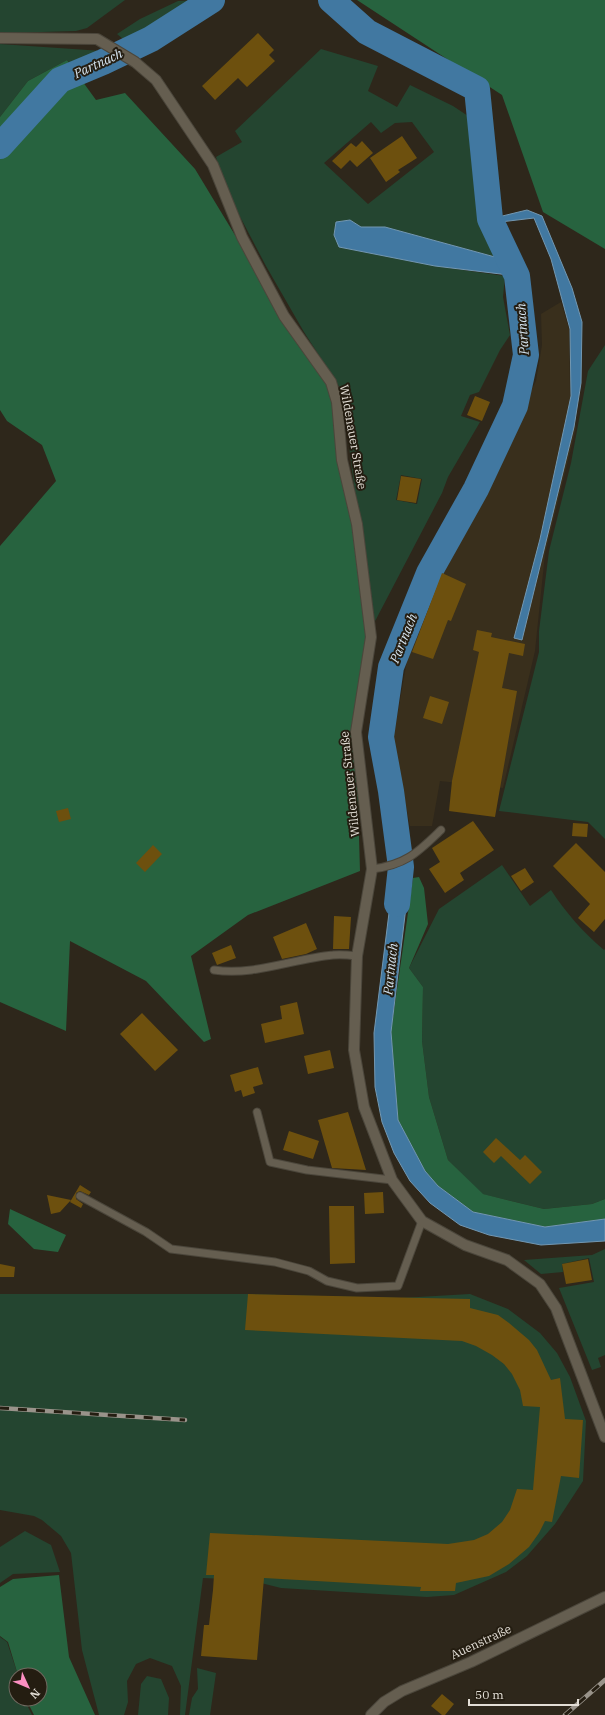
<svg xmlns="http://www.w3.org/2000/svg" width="605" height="1715" viewBox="0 0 605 1715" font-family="'IBM Plex Serif',serif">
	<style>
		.built { fill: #392f1c }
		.green { fill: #244530; fill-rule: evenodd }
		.forest { fill: #27633f }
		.water { fill: #4178a1; stroke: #7297b1 }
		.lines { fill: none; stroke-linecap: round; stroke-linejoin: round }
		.river { stroke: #4178a1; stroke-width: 26 }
		.building { fill: #6d500e }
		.service-casing { stroke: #4b463b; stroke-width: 9 }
		.minor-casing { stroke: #4b463b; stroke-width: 12 }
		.service { stroke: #655e50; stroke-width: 7 }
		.minor { stroke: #655e50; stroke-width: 10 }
		.rail-casing { stroke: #99938a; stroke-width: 4.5 }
		.rail { stroke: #241d11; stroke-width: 3; stroke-dasharray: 9; stroke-linecap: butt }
		.labels { text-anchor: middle; stroke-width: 4; stroke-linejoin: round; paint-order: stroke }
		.street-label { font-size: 12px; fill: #e3ded6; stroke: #241d11 }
		.water-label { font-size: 13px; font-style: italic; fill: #d6e5f1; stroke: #241d11 }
	</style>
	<rect width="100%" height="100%" fill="#2e271b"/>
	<!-- built -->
	<path class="built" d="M561,302L569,329L570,395L576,428L545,554L535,651L503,788L440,781L432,826H410L393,740L409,649L441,571L536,381L542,345L541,314Z"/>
	<!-- green -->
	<path class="green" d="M0,0H125L87,28L76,31L7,33L0,32Z
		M203,0L129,44L117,34L140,19L178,1Z
		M0,44L102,51L95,59L71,64L67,60L28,81L0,117Z
		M321,49L378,66L368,91L397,107L410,85L453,106L468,116L474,127L478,138L476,163L481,207L503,259L385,227H361L350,220L336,222L334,234L339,247L435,266L505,276L503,297L510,335L500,350L479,392L470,395L461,416L480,422L448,477L442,493L372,627L342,391L304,332L266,266L224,186L216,157L242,142L235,131ZM371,122L381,133L395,123L412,122L434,152L368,204L324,163ZM401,475L422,479L417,504L396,500Z
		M605,345V839L588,822L499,811L539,652V631L549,551L571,463L588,371Z
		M502,865L530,906L551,890C566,913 583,932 604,950L605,949V1199L592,1204L544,1209L482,1194L448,1160L429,1097L422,1041L423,987L409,968L439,909Z
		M605,1249V1355L598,1358L601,1367L592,1370L559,1288L594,1282L589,1258L562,1264L563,1272L541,1274L524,1260L592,1255Z
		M0,1294H248L401,1298L470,1294L508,1309L540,1333L557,1353L570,1377L586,1421L583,1481L555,1524L527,1556L506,1572L454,1595L427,1597L281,1588L249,1580L203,1578L185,1715H180L181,1686L172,1666L150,1658L136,1664L127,1681L128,1702L124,1715H99L82,1650L71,1553L61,1536L42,1520L34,1516L0,1510Z
		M25,1531L51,1545L60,1572L13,1574L0,1583V1547Z
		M0,1637L7,1642L18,1675H16V1699H24L32,1715H0Z
		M197,1668L216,1673L210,1715H189L192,1698L198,1689Z
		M147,1676L161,1679L169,1698L168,1715H138L141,1684Z"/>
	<!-- forest -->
	<path class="forest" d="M357,0H605V249L543,212L502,95Z
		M67,60L96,100L125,93L195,169L284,316L331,382L371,637L356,732L360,871L248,915L191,956L211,1039L204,1042L146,981L70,941L66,1031L0,1002V546L56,481L42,445L7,421L0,410V117L28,81Z
		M419,877L424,888L428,924L409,968L423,987L422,1041L429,1097L448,1160L483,1194L544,1209L592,1204L605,1199V1219L545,1227L473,1212L438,1186L425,1171L398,1120L391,1031L413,878Z
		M10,1209L66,1235L58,1252L34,1249L8,1224Z
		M59,1575L69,1657L95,1715H34L26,1699H40V1675H18L8,1642L0,1636V1587L13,1579Z"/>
	<!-- water -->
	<path class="water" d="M527,210L542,216L572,288L582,322L581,383L574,427L522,640L514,638L540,539L571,396L570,329L551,259L534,218L492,223L490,219Z
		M350,220L361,227H385L495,257L502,263L511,265L517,276L435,266L339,247L334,235L336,222Z
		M411,865L391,1032L398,1120L425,1171L438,1186L473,1212L545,1227L605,1219V1241L541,1245L489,1235L460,1225L430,1203L410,1181L394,1153L382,1122L375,1087L374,1033L394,873Z"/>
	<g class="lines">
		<!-- river -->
		<path class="river" d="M331,0L367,32L477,89L490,219L517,276L526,355L515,406L476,489L429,573L391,667L381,737L391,791L401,867L397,904
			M0,146L60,80L103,62L151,39L212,0"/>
	</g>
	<!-- building -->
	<path class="building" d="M258,33L274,50L269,55L275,61L247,87L238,78L215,100L202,86Z
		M402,136L417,158L398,170L400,172L386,182L370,158Z
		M362,141L373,153L357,167L350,160L341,169L332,161L351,143L356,147Z
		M475,396L490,402L482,421L467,415Z
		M401,476L421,479L416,503L397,500Z
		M442,573L466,584L451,621L448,620L433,659L412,652Z
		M477,630L492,633L491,637L525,644L523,656L509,653L502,688L517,691L495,817L449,811L452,781L479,652L473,650Z
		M430,696L449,702L442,724L423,718Z
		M68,808L71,819L59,822L56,811Z
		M473,821L494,850L460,873L464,880L445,893L429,869L440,862L432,848Z
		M573,823L588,824L587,837L572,836Z
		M576,843L605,872V919L594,932L578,918L590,904L553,866Z
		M153,845L162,854L145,872L136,863Z
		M525,868L534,882L521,891L511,876Z
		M334,916L351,917L349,949H333Z
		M306,923L317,949L306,954L282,959L273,937Z
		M231,945L236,958L217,965L212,953Z
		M297,1002L304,1034L265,1043L261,1024L282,1019L280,1006Z
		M142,1013L178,1050L155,1071L120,1034Z
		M330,1050L334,1068L308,1074L304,1056Z
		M258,1067L263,1084L253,1087L255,1093L243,1097L241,1090L235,1092L230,1075Z
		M348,1112L366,1170L332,1168L318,1120Z
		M289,1131L319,1141L313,1159L283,1150Z
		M496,1138L520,1160L525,1155L542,1172L530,1184L501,1156L494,1163L483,1152Z
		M80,1185L91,1192L89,1195L80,1191L76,1193V1199L83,1204L81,1208L70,1202Z
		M383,1192L384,1213L365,1214L364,1193Z
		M47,1195L71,1200L60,1212L51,1214Z
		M329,1206H354L355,1263L330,1264Z
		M588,1259L592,1280L566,1284L562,1264Z
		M0,1264L15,1267L14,1277H0Z
		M248,1294L470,1299V1308L498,1315L509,1323L529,1340L537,1350L551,1380L560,1378L565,1419L583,1420L579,1478L561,1476L552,1522L545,1521L539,1533L529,1547L509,1564L489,1576L456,1583L455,1591H420L421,1587L264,1578L257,1660L201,1656L204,1625H209L213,1590L214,1575H206L210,1533L448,1544L474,1540L488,1534L502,1522L510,1510L517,1489L533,1490L540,1407L523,1406L520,1390L512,1374L504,1364L492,1355L476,1346L462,1341L245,1330Z
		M442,1694L454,1704L445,1715H442L431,1706Z"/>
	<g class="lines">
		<!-- service casing -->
		<g class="service-casing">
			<path id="service" d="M372,869C406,865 418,852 441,830
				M214,970C254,976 292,959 333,955C341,954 349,955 357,956
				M257,1112L270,1162L307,1170L392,1180
				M80,1196L146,1232L171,1249L275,1262L309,1271L327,1281L357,1288L398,1286L422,1221"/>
		</g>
		<!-- minor casing -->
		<g class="minor-casing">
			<path id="minor" d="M0,38L97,39L135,62L156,80L213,165L242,237L284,316L331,382L337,402L342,460L357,524L371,637L356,732L372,869L357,956L354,1050L364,1107L392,1180L422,1221L465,1245L507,1260L540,1284L556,1308L605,1437
				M371,1715L384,1702L402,1691L471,1662L605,1597"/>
		</g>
		<!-- service -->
		<use href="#service" class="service"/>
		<!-- minor -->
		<use href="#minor" class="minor"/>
		<!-- rail casing -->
		<g class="rail-casing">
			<path id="rail" d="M0,1408L185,1420
				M565,1715L605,1680"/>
		</g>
		<!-- rail -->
		<use href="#rail" class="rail"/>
	</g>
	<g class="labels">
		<!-- street labels -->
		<g class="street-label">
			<text transform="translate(353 437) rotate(80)" y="4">Wildenauer Straße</text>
			<text transform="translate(350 784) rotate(-96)" y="4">Wildenauer Straße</text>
			<text transform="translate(481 1642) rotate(-25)" y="4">Auenstraße</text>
		</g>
		<!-- water labels -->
		<g class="water-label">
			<text transform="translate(98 63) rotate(-25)" y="5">Partnach</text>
			<text transform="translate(522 329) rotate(-94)" y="5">Partnach</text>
			<text transform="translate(403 638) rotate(-68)" y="5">Partnach</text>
			<text transform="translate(390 969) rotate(-84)" y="5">Partnach</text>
		</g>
	</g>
	<!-- north arrow -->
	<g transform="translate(28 1687) rotate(134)"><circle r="19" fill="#241d11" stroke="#706a60"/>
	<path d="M0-3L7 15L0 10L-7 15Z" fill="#fc8fc2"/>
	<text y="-6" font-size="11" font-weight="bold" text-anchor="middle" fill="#e3ded6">N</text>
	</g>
	<!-- scale -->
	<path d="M469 1699v6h109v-6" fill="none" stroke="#e3ded6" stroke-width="2"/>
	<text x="475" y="1699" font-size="12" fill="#e3ded6" stroke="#241d11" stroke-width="3" paint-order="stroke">50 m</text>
</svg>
